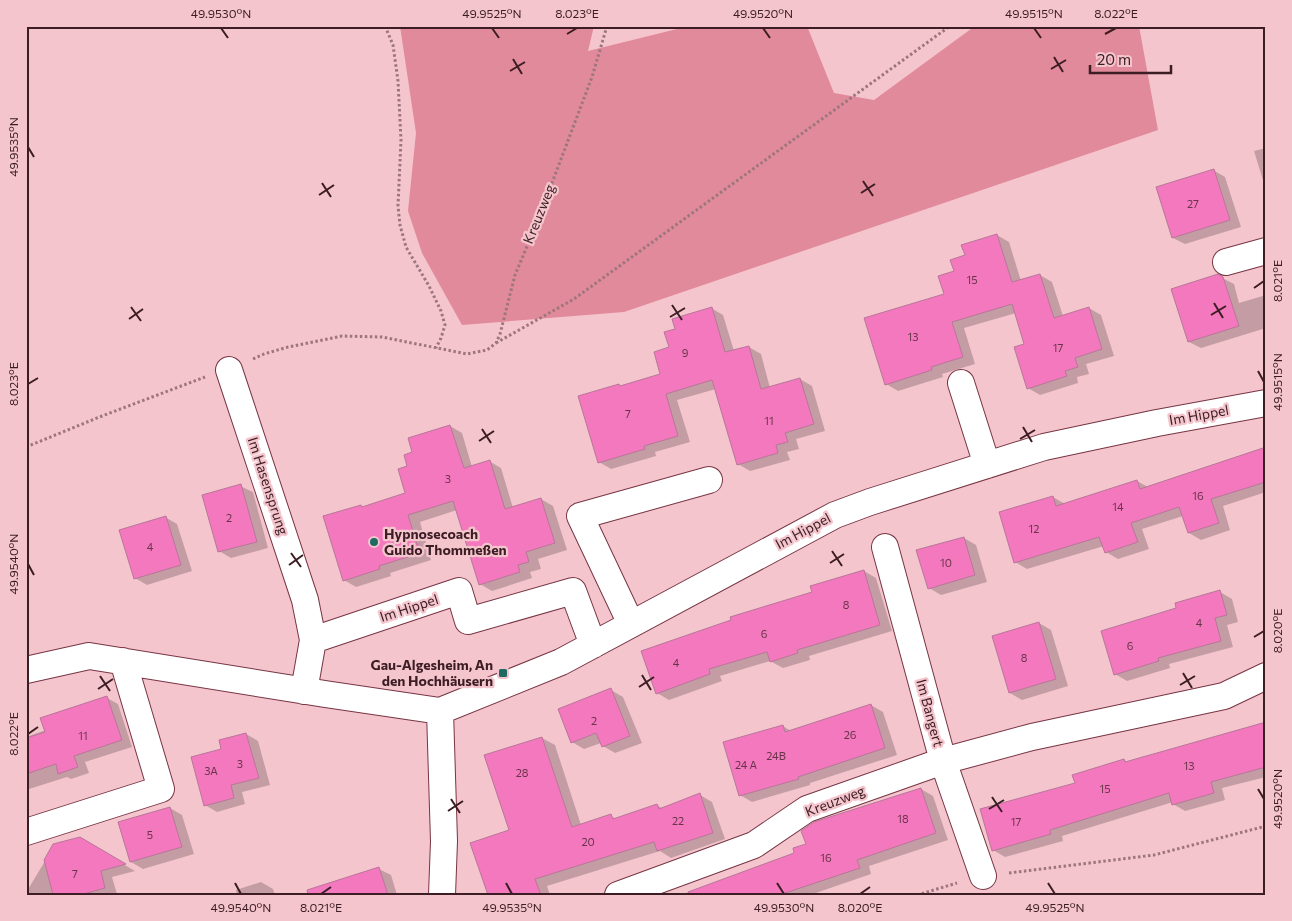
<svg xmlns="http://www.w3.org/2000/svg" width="1292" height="921" viewBox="0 0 1292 921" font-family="Commissioner,sans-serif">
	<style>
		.green { fill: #e18a9b }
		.shadow { fill: #0003 }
		.building { fill: #f378bd; stroke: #b87699 }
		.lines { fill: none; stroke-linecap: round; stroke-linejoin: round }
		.minor-casing { stroke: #773544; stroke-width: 28 }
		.path { stroke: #9d767d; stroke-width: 3; stroke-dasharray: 2.5 2.5; stroke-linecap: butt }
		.minor { stroke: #fff; stroke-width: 26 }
		.ticks { fill: none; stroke: #3b1d23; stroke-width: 2 }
		.poi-dot { fill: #1f6a63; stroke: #f5c5cd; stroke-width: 2 }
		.labels { text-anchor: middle; stroke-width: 4.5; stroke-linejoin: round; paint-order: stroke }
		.number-label { font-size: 11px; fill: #69344a }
		.street-label { font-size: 14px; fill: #3b1d23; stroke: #f5c5cd }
		.poi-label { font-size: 14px; font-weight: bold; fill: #3b1d23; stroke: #f5c5cd; text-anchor: start }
		.neatline { fill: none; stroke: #3b1d23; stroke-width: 2 }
		.ticks-label { font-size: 12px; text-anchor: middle; fill: #3b1d23 }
	</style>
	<rect width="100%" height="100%" fill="#f5c5cd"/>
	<!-- green -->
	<path class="green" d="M400,26H594L588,51L689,26H807L834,93L874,100L975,26H1139L1158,130L624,312L462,325L422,253L408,211L416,133Z"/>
	<!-- shadow -->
	<path class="shadow" d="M1266,148V190L1254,151Z
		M1213,170L1225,177L1241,227L1185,244L1173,238Z
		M997,235L1009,242L1021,281L1040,275L1052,282L1063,316L1089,308L1101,315L1114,356L1086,364L1089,374L1077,377L1078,383L1040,395L1028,388L1026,344L1016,313L964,328L975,364L942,374L943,377L898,391L886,384L946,295L956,272L966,256Z
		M1218,276L1234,284L1239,303L1266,295V328L1201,348L1189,342L1173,290Z
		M711,308L723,315L734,351L749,347L761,354L770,388L800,379L812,386L825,431L796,439L799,449L787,452L790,460L750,471L738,464L716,389L677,400L690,442L655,452L656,456L611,469L599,462L619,385L621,387L662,375L676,330Z
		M450,426L462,433L472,467L489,461L501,468L513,508L541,499L553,506L567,550L538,559L541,569L530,572L532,578L492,591L480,584L457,510L420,522L431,560L390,573L391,576L356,587L344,580L361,506L364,507L406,494L409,467L414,453Z
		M1266,448V492L1223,506L1230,530L1201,540L1189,533L1183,516L1142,529L1149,549L1118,559L1106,552L1104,546L1027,569L1015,562L1053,497L1065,504L1137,481L1148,487Z
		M240,486L253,492L268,548L231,558L219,551Z
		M165,517L177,524L192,571L147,585L135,578Z
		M964,538L976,545L987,582L941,595L929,588Z
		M864,571L876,578L892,631L809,656L810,660L783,668L770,661L720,676L722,681L669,700L657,693L814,593Z
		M1220,592L1232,599L1238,622L1227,625L1233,647L1169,664L1170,668L1127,681L1115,674L1178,609Z
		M1039,623L1051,630L1068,686L1022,700L1010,693Z
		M611,690L623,697L642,743L615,753L603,746L601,743L584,749L572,742Z
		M107,698L118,704L132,747L85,762L89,773L71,779L67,777L26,790V737L46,730Z
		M871,705L883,712L897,755L810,783V785L752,802L740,795L783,726L791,731Z
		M1266,723V777L1222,788L1225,800L1185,811L1173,804V802L1062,836L1063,841L1005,857L993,850L1076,784L1124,760L1128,762Z
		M246,734L258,741L270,785L242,792L245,804L217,812L205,805L223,750Z
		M542,738L555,745L581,825L611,816L616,819L657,805L663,809L700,795L712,802L725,839L671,858L660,851L547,886L550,895H489Z
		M921,789L933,796L948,840L869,866L871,874L810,895H730L796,854L807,845Z
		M170,808L182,815L194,854L143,869L131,862Z
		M80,839L135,871L112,877L117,894L26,895V888L27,891L54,846Z
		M379,869L391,875L397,895H321Z
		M261,882L273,889L275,895H237L236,890Z"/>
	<!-- building -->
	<path class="building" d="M1214,169L1230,220L1172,238L1156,187Z
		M997,234L1012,282L1040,274L1054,318L1089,307L1102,349L1075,358L1078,367L1065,371L1067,376L1027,389L1014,347L1024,344L1012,304L952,322L963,357L931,367L932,370L885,385L864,318L944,294L938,276L954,271L950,260L965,255L961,245Z
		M1218,274L1223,277L1239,326L1188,342L1171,289Z
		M712,307L725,352L749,346L761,389L800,378L814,424L785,433L788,442L776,445L778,453L737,465L712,380L666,394L678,436L644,446L645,449L598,463L578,396L619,384L620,386L660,374L654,352L669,347L664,332L675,329L672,319Z
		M450,425L464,468L490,460L505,509L541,498L555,543L526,552L529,562L518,565L520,572L479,585L453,501L408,515L420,553L379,566L380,569L343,581L323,516L361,505L362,507L405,493L398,469L407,466L404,455L412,452L408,438Z
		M1266,447V482L1211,499L1219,523L1188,533L1179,507L1131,523L1138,542L1105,553L1099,537L1014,563L999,512L1053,496L1056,506L1137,480L1140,489Z
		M241,484L257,542L218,552L202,495Z
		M166,516L181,565L134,579L119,530Z
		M964,537L975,575L928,589L916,550Z
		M864,570L880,625L797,650L798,653L770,662L767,652L709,669L710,674L656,694L641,651L731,620L730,617L812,592L810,586Z
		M1220,590L1227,615L1215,618L1221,641L1158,658L1159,661L1114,675L1101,631L1176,608L1175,603Z
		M1039,622L1056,679L1009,693L992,636Z
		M611,688L630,736L602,747L596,733L571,743L558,709Z
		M107,696L122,740L74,756L78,767L58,774L56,764L26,774V738L45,732L40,718Z
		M871,704L885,748L798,777L799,779L739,796L723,742L783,725L785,732Z
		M1266,722V767L1211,782L1214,793L1172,805L1169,793L1050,830L1051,834L992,851L980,809L1075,783L1072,775L1124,759L1125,762Z
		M246,733L259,778L231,785L234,798L204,806L191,757L221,749L219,740Z
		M542,737L572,827L611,814L613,819L657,804L659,809L700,793L713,833L657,851L654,842L535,879L541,895H488L470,843L509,830L484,755Z
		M921,788L936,833L857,860L860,868L779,895H688V892L794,853L793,848L806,844L801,831L814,822Z
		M170,807L182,847L130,862L118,822Z
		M80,837L126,864L101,871L105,888L80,895H53L44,860L53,844Z
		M379,867L388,895H308L307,890Z"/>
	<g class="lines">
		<!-- minor casing -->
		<g class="minor-casing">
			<path id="minor" d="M1226,262L1266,251
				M229,370L305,600L313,640L304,691
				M961,383L987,465
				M885,547L943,761L983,876
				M631,624L580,516L709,480
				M313,640L459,591L468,621L573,591L593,645
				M26,670L89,656L325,694L440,711
				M440,711L561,662L835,515L870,502L1044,447L1157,423L1266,403
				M440,711L444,841L442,895
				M26,832L161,789L123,661
				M618,895L754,845L807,809L943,761L1032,737L1224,696L1266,676"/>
		</g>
		<!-- path -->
		<path class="path" d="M385,26L393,45L398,81L401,140L398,206L400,225L406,247L429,286L441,311L445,325L441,338L436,348
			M496,343L574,299L950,26
			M253,359L264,354L288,347L342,336L382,337L467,354L487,350L496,343L500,334L515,275L538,220L592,77L607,26
			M26,447L102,416L205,377
			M1009,873L1154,855L1266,826
			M917,895L957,883"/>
		<!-- minor -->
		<use href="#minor" class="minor"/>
	</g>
	<!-- ticks -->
	<path class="ticks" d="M221,28L228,38M492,28L499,38M763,28L770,38M1034,28L1041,38M567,34L577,28M1105,34L1116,28M1054,57L1063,72M513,59L522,74M1051,69L1066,60M510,71L525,62M28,147L34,157M863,181L873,196M322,183L331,197M861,193L875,184M319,195L334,185M1254,288L1264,281M1214,303L1223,318M672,305L682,320M131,307L141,321M1211,315L1226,306M670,317L685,308M129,319L143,309M1258,371L1264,382M28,384L38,378M1023,427L1032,442M482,429L491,443M1020,439L1035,430M479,441L494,431M832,551L842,566M291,553L301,567M830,563L844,554M28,564L34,575M289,565L303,555M1254,637L1264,631M1183,673L1192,688M642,675L651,690M100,676L110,691M1180,685L1195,676M639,687L654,677M98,689L113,679M28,734L38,727M1258,789L1264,799M992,797L1002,812M451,799L460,813M989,809L1004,800M448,811L463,801M235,883L241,894M506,883L512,894M777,883L784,894M1048,883L1055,894M321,894L331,887M860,894L870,887"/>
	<!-- markers -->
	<g class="poi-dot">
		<circle cx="374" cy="542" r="5"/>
		<rect x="498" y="668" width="10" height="10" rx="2.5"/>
	</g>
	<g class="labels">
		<!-- number labels -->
		<g class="number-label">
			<text x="1193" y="208">27</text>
			<text x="972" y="284">15</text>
			<text x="913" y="341">13</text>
			<text x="1058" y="352">17</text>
			<text x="685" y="357">9</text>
			<text x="628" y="418">7</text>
			<text x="769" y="425">11</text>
			<text x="448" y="483">3</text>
			<text x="1198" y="500">16</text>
			<text x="1118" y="511">14</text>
			<text x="229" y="522">2</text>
			<text x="1034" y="533">12</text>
			<text x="150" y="551">4</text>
			<text x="946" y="567">10</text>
			<text x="846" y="609">8</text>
			<text x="1199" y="627">4</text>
			<text x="764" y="638">6</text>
			<text x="1130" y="650">6</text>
			<text x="1024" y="662">8</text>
			<text x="676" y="667">4</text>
			<text x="594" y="725">2</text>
			<text x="850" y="739">26</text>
			<text x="83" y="740">11</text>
			<text x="776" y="760">24B</text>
			<text x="240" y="768">3</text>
			<text x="746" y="769">24 A</text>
			<text x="1189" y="770">13</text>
			<text x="211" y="775">3A</text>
			<text x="522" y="777">28</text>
			<text x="1105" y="793">15</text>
			<text x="903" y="823">18</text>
			<text x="678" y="825">22</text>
			<text x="1016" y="826">17</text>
			<text x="150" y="839">5</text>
			<text x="588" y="846">20</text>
			<text x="826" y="862">16</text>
			<text x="75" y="878">7</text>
		</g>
		<!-- street labels -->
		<g class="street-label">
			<text transform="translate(539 214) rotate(-68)" y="5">Kreuzweg</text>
			<text transform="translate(1199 415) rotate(-10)" y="5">Im Hippel</text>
			<text transform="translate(268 486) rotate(72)" y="5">Im Hasensprung</text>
			<text transform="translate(803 531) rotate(-28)" y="5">Im Hippel</text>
			<text transform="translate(409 608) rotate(-18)" y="5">Im Hippel</text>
			<text transform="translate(930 713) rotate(75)" y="5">Im Bangert</text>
			<text transform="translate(835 801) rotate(-21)" y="5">Kreuzweg</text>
		</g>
		<!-- poi labels -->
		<g class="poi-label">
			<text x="384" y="539">Hypnosecoach<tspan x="384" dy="16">Guido Thommeßen</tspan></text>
			<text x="493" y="670" text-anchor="end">Gau-Algesheim, An<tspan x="493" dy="16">den Hochhäusern</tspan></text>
		</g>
	</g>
	<!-- border -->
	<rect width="1292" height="921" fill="none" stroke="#f5c5cd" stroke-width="55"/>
	<!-- scale -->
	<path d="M1090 65v8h81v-8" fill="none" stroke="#3b1d23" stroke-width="2.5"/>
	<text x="1097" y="65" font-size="15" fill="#3b1d23" stroke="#f5c5cd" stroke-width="4" paint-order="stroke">20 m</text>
	<rect x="28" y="28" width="1236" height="866" class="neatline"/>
	<g class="ticks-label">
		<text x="221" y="18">49.9530°N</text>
		<text x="492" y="18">49.9525°N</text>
		<text x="577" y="18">8.023°E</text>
		<text x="763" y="18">49.9520°N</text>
		<text x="1034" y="18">49.9515°N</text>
		<text x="1116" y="18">8.022°E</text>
		<text transform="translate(14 147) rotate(-90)" y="4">49.9535°N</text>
		<text transform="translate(1278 281) rotate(-90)" y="4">8.021°E</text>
		<text transform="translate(1278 382) rotate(-90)" y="4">49.9515°N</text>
		<text transform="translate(14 384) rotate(-90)" y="4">8.023°E</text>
		<text transform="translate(14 564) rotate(-90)" y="4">49.9540°N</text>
		<text transform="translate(1278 631) rotate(-90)" y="4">8.020°E</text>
		<text transform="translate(14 734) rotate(-90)" y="4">8.022°E</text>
		<text transform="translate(1278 799) rotate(-90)" y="4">49.9520°N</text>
		<text x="241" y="912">49.9540°N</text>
		<text x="321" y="912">8.021°E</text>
		<text x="512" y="912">49.9535°N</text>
		<text x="784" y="912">49.9530°N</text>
		<text x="860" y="912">8.020°E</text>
		<text x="1055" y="912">49.9525°N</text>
	</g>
</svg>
